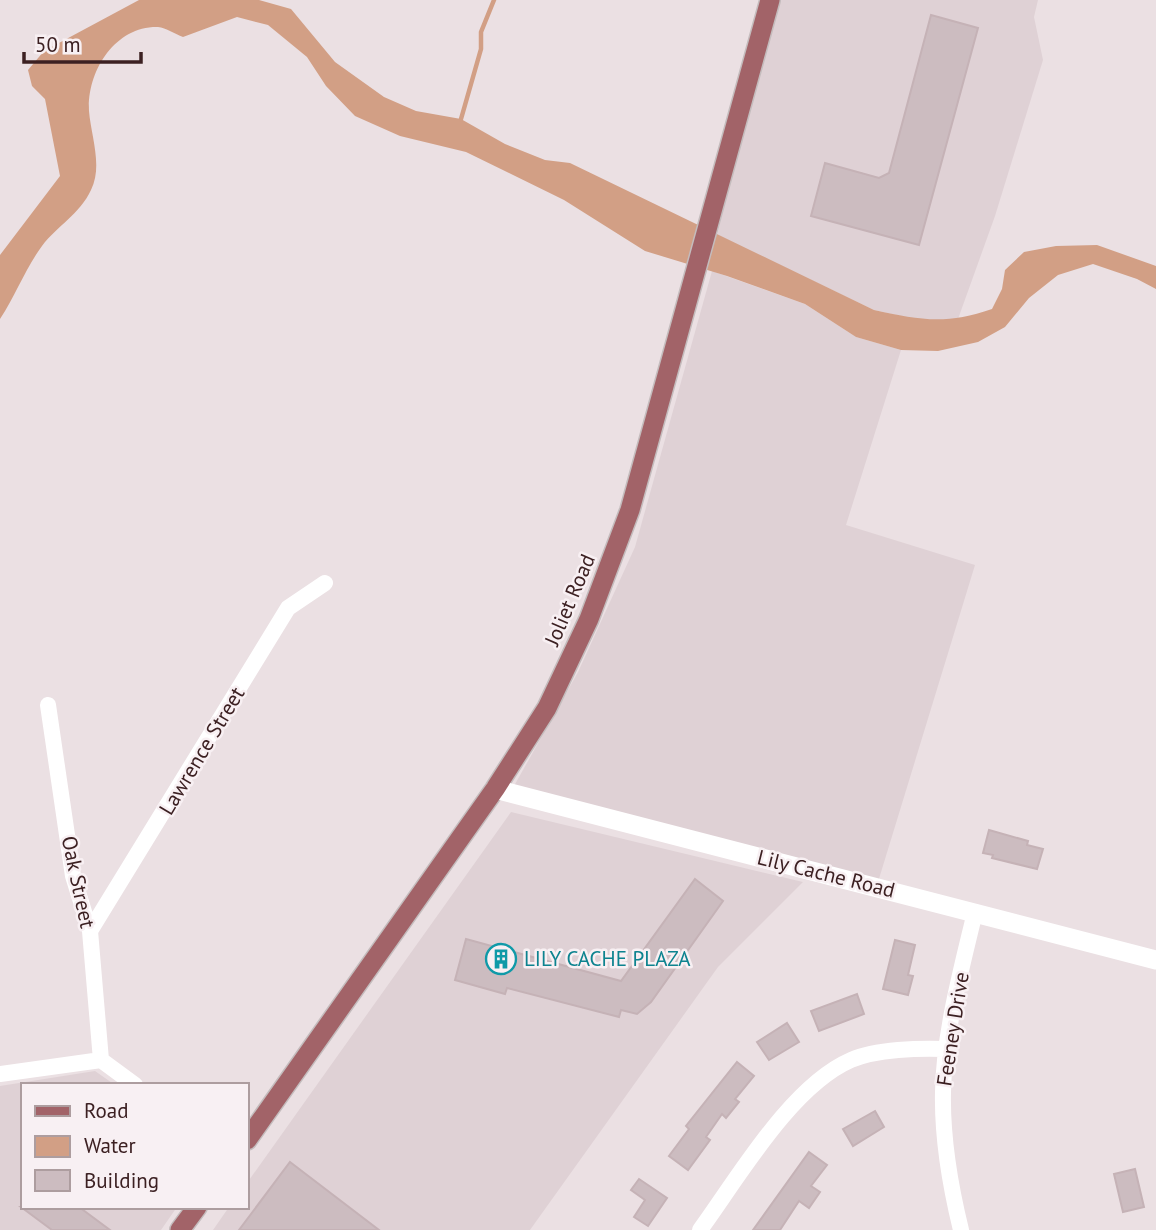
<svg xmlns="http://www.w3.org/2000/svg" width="1156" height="1230" viewBox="0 0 1156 1230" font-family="'PT Sans',sans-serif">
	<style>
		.built { fill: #dfd1d5 }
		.water { fill: #d29f85 }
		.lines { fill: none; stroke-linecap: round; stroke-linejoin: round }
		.stream { stroke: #d29f85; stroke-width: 4.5 }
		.building { fill: #ccbcc0; stroke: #c5b2b6; stroke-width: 2 }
		.primary-casing { stroke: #c4bcbd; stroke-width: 22 }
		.minor { stroke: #fff; stroke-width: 16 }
		.tertiary { stroke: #fff; stroke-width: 19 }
		.primary { stroke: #a26368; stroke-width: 19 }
		.labels { text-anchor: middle; stroke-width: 5; stroke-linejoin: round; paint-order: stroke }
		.street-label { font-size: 21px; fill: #3c2022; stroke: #f8f0f3 }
		.culture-label { font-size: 21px; fill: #0d838f; stroke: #f8f0f3; text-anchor: start }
	</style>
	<rect width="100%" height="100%" fill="#ebe0e3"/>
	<!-- built -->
	<path class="built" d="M776,0H1038L1034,17L1043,60L995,216L958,319L927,322L874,310L717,235Z
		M712,271L805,304L856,337L901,350L846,525L975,565L878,882L514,786L578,672L635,547Z
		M511,812L803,882L718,967L530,1230H213L229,1207H247V1183Z
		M95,1071L115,1085H23V1207H177L161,1230H0V1086Z"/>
	<!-- water -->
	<path class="water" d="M139,0H259L291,9L335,62L384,97L416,111L461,119L505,144L545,160L570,163L874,310C920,320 946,325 992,309L1002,289L1005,270L1024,252L1056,246L1097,245L1156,266V289L1137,279L1093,264L1058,275L1029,298L1005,327L978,342L938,351L901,350L856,337L805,304L727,276L645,251L564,200L466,152L400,136L355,116L326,86L307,57L268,25L237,17L183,37C175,34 166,28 158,27C115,26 87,71 89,111C91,136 103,166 91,190C80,214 57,226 42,246C25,269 16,295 0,319V255L60,176L45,99L32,86L28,70L44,51Z"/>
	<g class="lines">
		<!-- stream -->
		<path class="stream" d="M461,119L481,49V32L494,0"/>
	</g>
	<!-- building -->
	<path class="building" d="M931,15L978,28L919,245L811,216L825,163L879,178L889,173Z
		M989,830L1028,841L1027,845L1043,849L1037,869L992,858L993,855L983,853Z
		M695,879L723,901L651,1002L637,1014L621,1010L619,1017L507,988L505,994L455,980L466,939L621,981Z
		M895,940L915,945L908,975L913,976L908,995L883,989Z
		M857,994L864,1014L819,1031L811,1011Z
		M787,1023L799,1042L769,1060L757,1042Z
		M737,1062L754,1076L735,1099L739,1102L726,1118L722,1114L706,1137L710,1140L688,1170L669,1156L689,1129L686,1126Z
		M875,1111L884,1127L853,1146L843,1129Z
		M809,1152L827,1165L811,1186L820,1192L809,1208L799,1201L780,1230H753Z
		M290,1162L379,1230H239Z
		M1135,1169L1144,1207L1123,1212L1114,1174Z
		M639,1179L667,1198L648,1226L634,1217L645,1200L631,1190Z
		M21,1207H79L110,1230H52Z"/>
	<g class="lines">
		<!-- primary casing -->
		<g class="primary-casing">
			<path id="primary" d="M247,1140L495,789L547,708L589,619L630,510L770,0
				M180,1230L197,1207"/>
		</g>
		<!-- minor -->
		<path class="minor" d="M48,705L73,876L90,931L101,1060
			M90,931L288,608L325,583
			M0,1074L101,1060L135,1085
			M700,1230C738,1178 791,1086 851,1060C876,1049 920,1048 946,1049
			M961,1230C950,1185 942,1138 943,1092C944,1032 961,971 975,912"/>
		<!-- tertiary -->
		<path class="tertiary" d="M495,789L1156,960"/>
		<!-- primary -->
		<use href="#primary" class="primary"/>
	</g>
	<!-- icons -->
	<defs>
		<g id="building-ring" transform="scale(1.575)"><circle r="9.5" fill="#f8f0f3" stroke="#0f9aa8" stroke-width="1.5"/><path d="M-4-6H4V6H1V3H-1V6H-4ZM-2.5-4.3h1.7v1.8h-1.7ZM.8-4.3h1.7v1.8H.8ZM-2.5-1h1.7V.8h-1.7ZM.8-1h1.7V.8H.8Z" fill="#0f9aa8"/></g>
	</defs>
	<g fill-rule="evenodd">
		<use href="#building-ring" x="501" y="959"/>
	</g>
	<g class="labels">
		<!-- street labels -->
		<g class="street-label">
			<text transform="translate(570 600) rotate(-67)" y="7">Joliet Road</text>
			<text transform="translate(202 751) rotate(-59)" y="7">Lawrence Street</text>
			<text transform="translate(826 874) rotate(14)" y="7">Lily Cache Road</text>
			<text transform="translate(78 882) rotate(78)" y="7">Oak Street</text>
			<text transform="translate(953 1029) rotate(-81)" y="7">Feeney Drive</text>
		</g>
		<!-- culture labels -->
		<g class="culture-label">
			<text x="524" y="966">LILY CACHE PLAZA</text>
		</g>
	</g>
	<!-- legend -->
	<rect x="21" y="1083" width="228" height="126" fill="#f8f0f3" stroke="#ad9d9f" stroke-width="2"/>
	<rect x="35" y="1106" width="35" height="10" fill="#a26368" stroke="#ad9d9f" stroke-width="2"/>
	<text x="84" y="1118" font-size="21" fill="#3c2022">Road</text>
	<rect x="35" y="1136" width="35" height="21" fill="#d29f85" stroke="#ad9d9f" stroke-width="2"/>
	<text x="84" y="1153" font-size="21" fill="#3c2022">Water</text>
	<rect x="35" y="1170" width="35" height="21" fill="#ccbcc0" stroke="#ad9d9f" stroke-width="2"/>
	<text x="84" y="1188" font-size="21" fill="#3c2022">Building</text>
	<!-- scale -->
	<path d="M24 52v10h117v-10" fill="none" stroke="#3c2022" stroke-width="3.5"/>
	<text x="35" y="52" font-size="21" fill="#3c2022" stroke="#f8f0f3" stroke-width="5" paint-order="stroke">50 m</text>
</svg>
